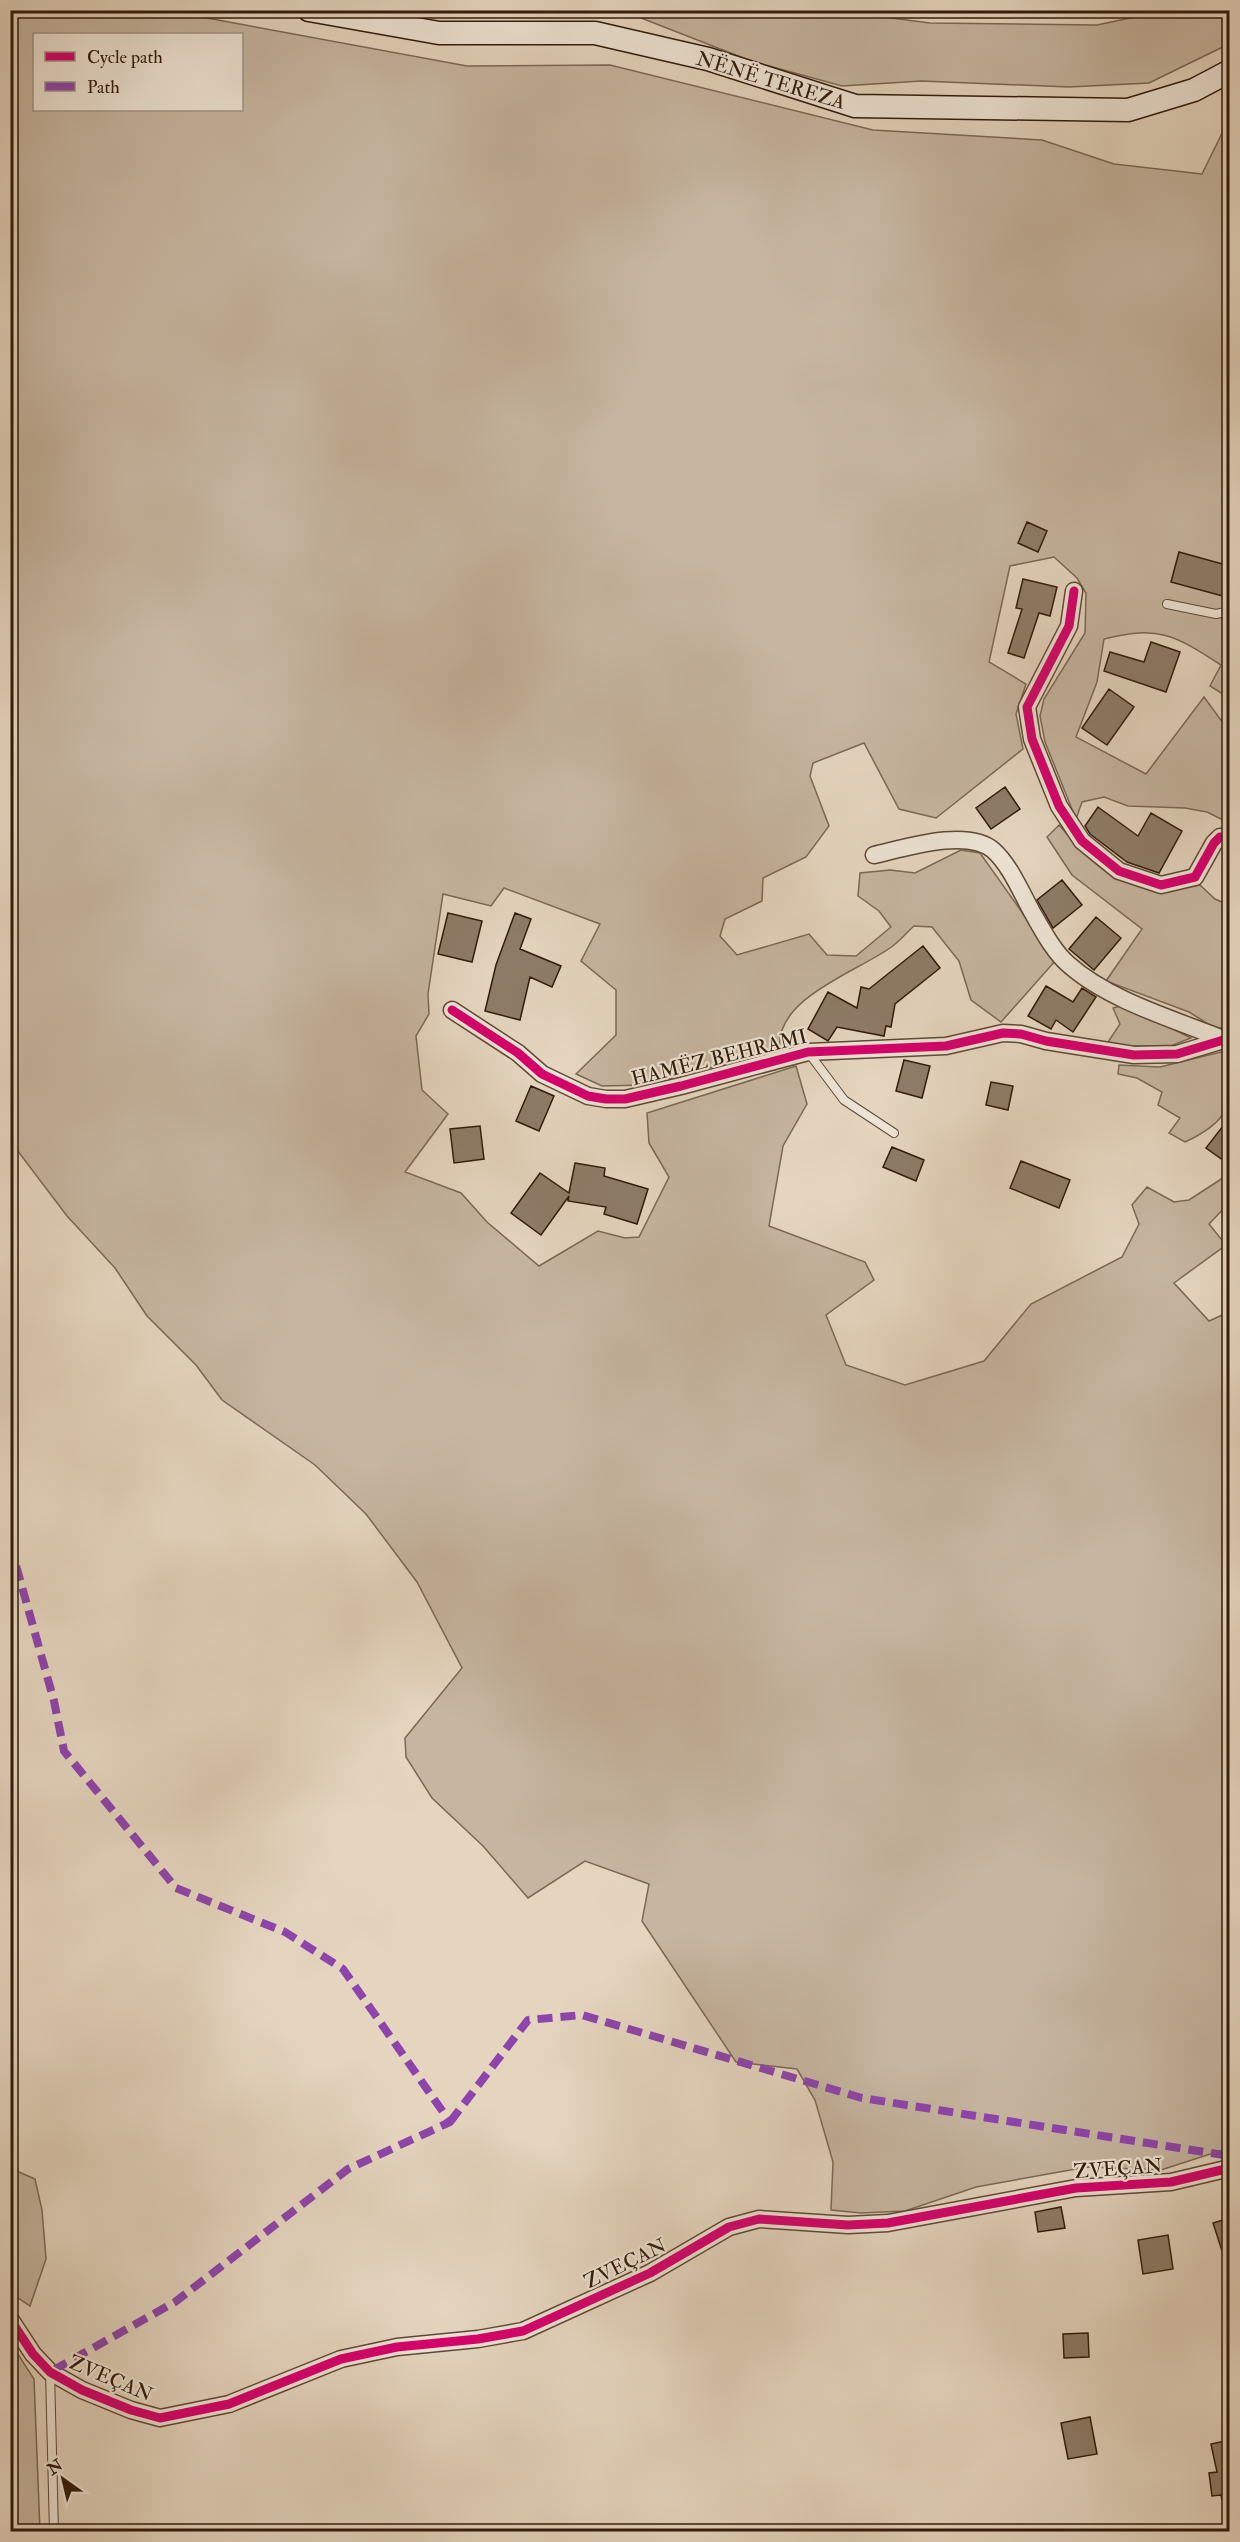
<svg xmlns="http://www.w3.org/2000/svg" width="1240" height="2542" viewBox="0 0 1240 2542" font-family="'IM FELL Double Pica',serif">
	<style>
		.green { fill: #c6b5a0; stroke: #7b6855; stroke-width: 1.5; fill-rule: evenodd }
		.building { fill: #8e7c68; stroke: #301b0a; stroke-width: 1.5 }
		.lines { fill: none; stroke-linecap: round; stroke-linejoin: round }
		.lane-casing { stroke: #5d4a37; stroke-width: 10 }
		.street-casing { stroke: #5d4a37; stroke-width: 19 }
		.secondary-casing { stroke: #301b0a; stroke-width: 25 }
		.lane { stroke: #eee4d5; stroke-width: 8 }
		.street { stroke: #eee4d5; stroke-width: 16 }
		.secondary { stroke: #eee4d5; stroke-width: 22 }
		.quiet { stroke: #8e44ad; stroke-width: 8; stroke-dasharray: 15 8; stroke-linecap: butt }
		.cycleway-casing { stroke: #eee4d5; stroke-width: 13 }
		.cycleway { stroke: #d6006c; stroke-width: 9 }
		.labels { text-anchor: middle; stroke-width: 4.5; stroke-linejoin: round; paint-order: stroke }
		.street-label { font-size: 20px; fill: #301b0a; stroke: #eee4d5 }
	</style>
	<rect width="100%" height="100%" fill="#e5d5bf"/>
	<filter id="stains"><feTurbulence type="fractalNoise" baseFrequency=".00333" numOctaves="4"/><feColorMatrix values="0 0 0 0 .2 0 0 0 0 .09 0 0 0 0 .02 0 0 0 .5 -.17"/></filter>
	<radialGradient id="worn" r=".72"><stop offset=".6" stop-color="#630" stop-opacity="0"/><stop offset="1" stop-color="#630" stop-opacity=".3"/></radialGradient>
	<!-- green -->
	<path class="green" d="M830,10L930,23L1097,25L1163,11H1229V44L1149,83L1069,87L921,81L842,86L751,61L631,14L607,11Z
		M11,11H169L467,66L610,65L873,130L1042,140L1114,164L1202,174L1229,119V698L1210,686L1221,665C1175,635 1158,625 1104,639L1097,682L1076,737L1146,774L1204,697L1229,731V823L1207,812L1185,808L1128,806L1104,797L1082,802L1076,819L1045,742L1040,716L1044,699L1085,633L1086,593L1077,578L1054,557L1010,566L989,662L1026,684L1016,714L1023,749L936,818L899,809L864,743L813,763L810,776L829,826L806,857L763,878L762,901L725,919L720,936L737,955L809,934L827,955L856,956L891,927L879,911L858,896L860,873L890,870L915,873L961,850L980,853L1056,960L1001,1022L971,1000L959,961L932,927L914,926C906,933 899,942 890,948C856,972 774,999 780,1049L645,1085L602,1086L576,1074L616,1035V990L581,961L600,924L504,888L491,906L443,894L428,994L429,1014L416,1036L422,1090L448,1114L405,1172L461,1193L487,1222L539,1266L598,1231L625,1238L639,1237L669,1177L649,1143L647,1113L796,1066L807,1104L783,1146L769,1226L865,1262L874,1280L826,1315L846,1365L905,1385L984,1361L1031,1304L1122,1257L1139,1224L1132,1205L1147,1187L1174,1202L1189,1200L1229,1174V1203L1209,1224L1226,1245L1174,1283L1209,1321L1229,1312V2148L1161,2170L1087,2167L976,2187L905,2211L861,2213L831,2210L833,2162L815,2100L797,2069L736,2062L642,1921L649,1884L585,1861L528,1898L483,1846L432,1798L406,1757L405,1738L462,1668L417,1582L366,1514L315,1465L222,1400L196,1365L147,1316L115,1268L67,1216L11,1142ZM34,34H242V110H34Z
		M1059,825C1104,877 1129,898 1200,885L1215,899L1229,905V1029L1213,1027L1189,1012L1106,981L1142,929L1072,875L1047,837Z
		M1124,1005L1191,1038L1168,1047L1106,1045L1120,1024L1113,1008Z
		M1229,1050C1230,1100 1237,1118 1185,1142L1169,1133L1180,1118L1158,1105L1162,1092L1137,1078L1118,1074L1119,1065L1160,1067Z
		M10,2168L35,2179L42,2210L46,2259L30,2306L11,2293Z
		M10,2342L34,2379L40,2531H11Z"/>
	<!-- building -->
	<path class="building" d="M1027,522L1047,531L1038,552L1018,543Z
		M1179,552L1230,566V598L1171,582Z
		M1023,579L1057,587L1050,616L1039,613L1024,658L1008,653L1022,609L1016,608Z
		M1151,642L1180,652L1166,692L1104,671L1110,652L1144,662Z
		M1109,689L1134,707L1107,745L1082,728Z
		M1005,787L1020,809L991,829L976,808Z
		M1098,807L1138,836L1151,813L1182,831L1159,873L1127,862L1090,834L1085,826Z
		M1062,880L1082,905L1053,928L1037,900Z
		M448,913L482,921L472,962L438,954Z
		M515,913L531,919L520,949L561,966L552,987L530,977L520,1020L485,1011L496,965Z
		M1096,917L1121,938L1094,970L1069,949Z
		M923,946L940,968L895,1004L891,1027L886,1026L884,1036L837,1027L828,1041L808,1029L828,992L857,1008L861,987L869,989Z
		M1046,986L1073,1002L1082,988L1096,997L1073,1032L1056,1020L1051,1029L1028,1016Z
		M904,1060L930,1066L922,1098L896,1091Z
		M991,1082L1013,1086L1008,1110L986,1105Z
		M531,1086L554,1096L539,1131L516,1121Z
		M1230,1117V1165L1206,1148Z
		M480,1126L484,1159L454,1163L450,1129Z
		M892,1147L924,1160L916,1181L883,1167Z
		M1021,1161L1070,1180L1059,1208L1010,1188Z
		M575,1163L605,1168L604,1176L648,1189L637,1224L604,1214L606,1207L568,1201L569,1196L541,1235L511,1213L540,1173L569,1193Z
		M1061,2207L1065,2228L1038,2232L1035,2212Z
		M1230,2218V2265L1227,2266L1213,2223Z
		M1168,2235L1173,2269L1143,2274L1138,2240Z
		M1088,2333L1089,2357L1064,2358L1063,2334Z
		M1090,2417L1097,2454L1068,2459L1061,2423Z
		M1230,2440V2499L1222,2500L1221,2495L1212,2496L1209,2473L1217,2472L1211,2444Z"/>
	<g class="lines">
		<!-- lane casing -->
		<g class="lane-casing">
			<path id="lane" d="M1167,604L1216,614L1230,611
				M808,1052L844,1100L894,1133
				M50,2372L54,2532"/>
		</g>
		<!-- street casing -->
		<g class="street-casing">
			<path id="street" d="M1074,591L1069,626L1027,707L1032,739L1059,806L1082,841L1119,871L1161,885L1195,877L1214,843L1220,837L1230,838
				M874,855C905,848 967,828 993,850C1010,865 1021,892 1032,912C1042,929 1053,951 1068,964C1108,1000 1173,1019 1223,1039
				M452,1010L518,1053L542,1074L588,1096L606,1099H625L681,1086L808,1052L946,1046L1003,1033L1021,1034L1046,1041L1134,1055L1177,1054L1230,1038
				M10,2319L33,2354L50,2372L82,2390L131,2410L160,2418L229,2404L341,2359L397,2347L478,2339L523,2331L650,2273L729,2227L759,2219L848,2225L888,2223L1076,2188L1171,2182L1230,2168"/>
		</g>
		<!-- secondary casing -->
		<g class="secondary-casing">
			<path id="secondary" d="M309,10L439,33H595L708,59L855,106L1128,110L1194,90L1230,71"/>
		</g>
		<!-- lane -->
		<use href="#lane" class="lane"/>
		<!-- street -->
		<use href="#street" class="street"/>
		<!-- secondary -->
		<use href="#secondary" class="secondary"/>
		<!-- quiet -->
		<path class="quiet" d="M10,1544L54,1701L64,1751L176,1888L285,1932L343,1969L450,2122L348,2169L175,2302L50,2372
			M450,2122L528,2020L582,2015L862,2098L1230,2156"/>
		<!-- cycleway casing -->
		<g class="cycleway-casing">
			<path id="cycleway" d="M1074,591L1069,626L1027,707L1032,739L1059,806L1082,841L1119,871L1161,885L1195,877L1214,843L1220,837L1230,838
				M452,1010L518,1053L542,1074L588,1096L606,1099H625L681,1086L808,1052L946,1046L1003,1033L1021,1034L1046,1041L1134,1055L1177,1054L1230,1038
				M10,2319L33,2354L50,2372L82,2390L131,2410L160,2418L229,2404L341,2359L397,2347L478,2339L523,2331L650,2273L729,2227L759,2219L848,2225L888,2223L1076,2188L1171,2182L1230,2168"/>
		</g>
		<!-- cycleway -->
		<use href="#cycleway" class="cycleway"/>
	</g>
	<g class="labels">
		<!-- street labels -->
		<g class="street-label">
			<text transform="translate(771 80) rotate(17)" y="7">NËNË TEREZA</text>
			<text transform="translate(719 1057) rotate(-14)" y="7">HAMËZ BEHRAMI</text>
			<text transform="translate(1118 2168) rotate(-4)" y="7">ZVEÇAN</text>
			<text transform="translate(625 2263) rotate(-26)" y="7">ZVEÇAN</text>
			<text transform="translate(111 2378) rotate(23)" y="7">ZVEÇAN</text>
		</g>
	</g>
	<!-- margin -->
	<rect width="1240" height="2542" fill="none" stroke="#e5d5bf" stroke-width="36"/>
	<rect x="12" y="12" width="1216" height="2518" fill="none" stroke="#301b0a" stroke-width="3"/>
	<rect x="18" y="18" width="1204" height="2506" fill="none" stroke="#301b0a" stroke-width="1.5"/>
	<!-- legend -->
	<rect x="33" y="33" width="210" height="78" fill="#eee4d5" stroke="#a29484" stroke-width="1.5"/>
	<rect x="45" y="52" width="30" height="9" fill="#d6006c" stroke="#a29484" stroke-width="1.5"/>
	<text x="87" y="63" font-size="18" fill="#301b0a">Cycle path</text>
	<rect x="45" y="82" width="30" height="9" fill="#8e44ad" stroke="#a29484" stroke-width="1.5"/>
	<text x="87" y="93" font-size="18" fill="#301b0a">Path</text>
	<!-- north arrow -->
	<g transform="translate(63 2479) rotate(326)" stroke="#eee4d5" stroke-width="4.5" paint-order="stroke">
	<path d="M0-4.5L10 22L0 15L-10 22Z" fill="#301b0a"/>
	<text y="-9" font-size="16" font-weight="bold" text-anchor="middle" fill="#301b0a">N</text>
	</g>
	<rect width="100%" height="100%" filter="url(#stains)"/>
	<rect width="100%" height="100%" fill="url(#worn)"/>
</svg>
